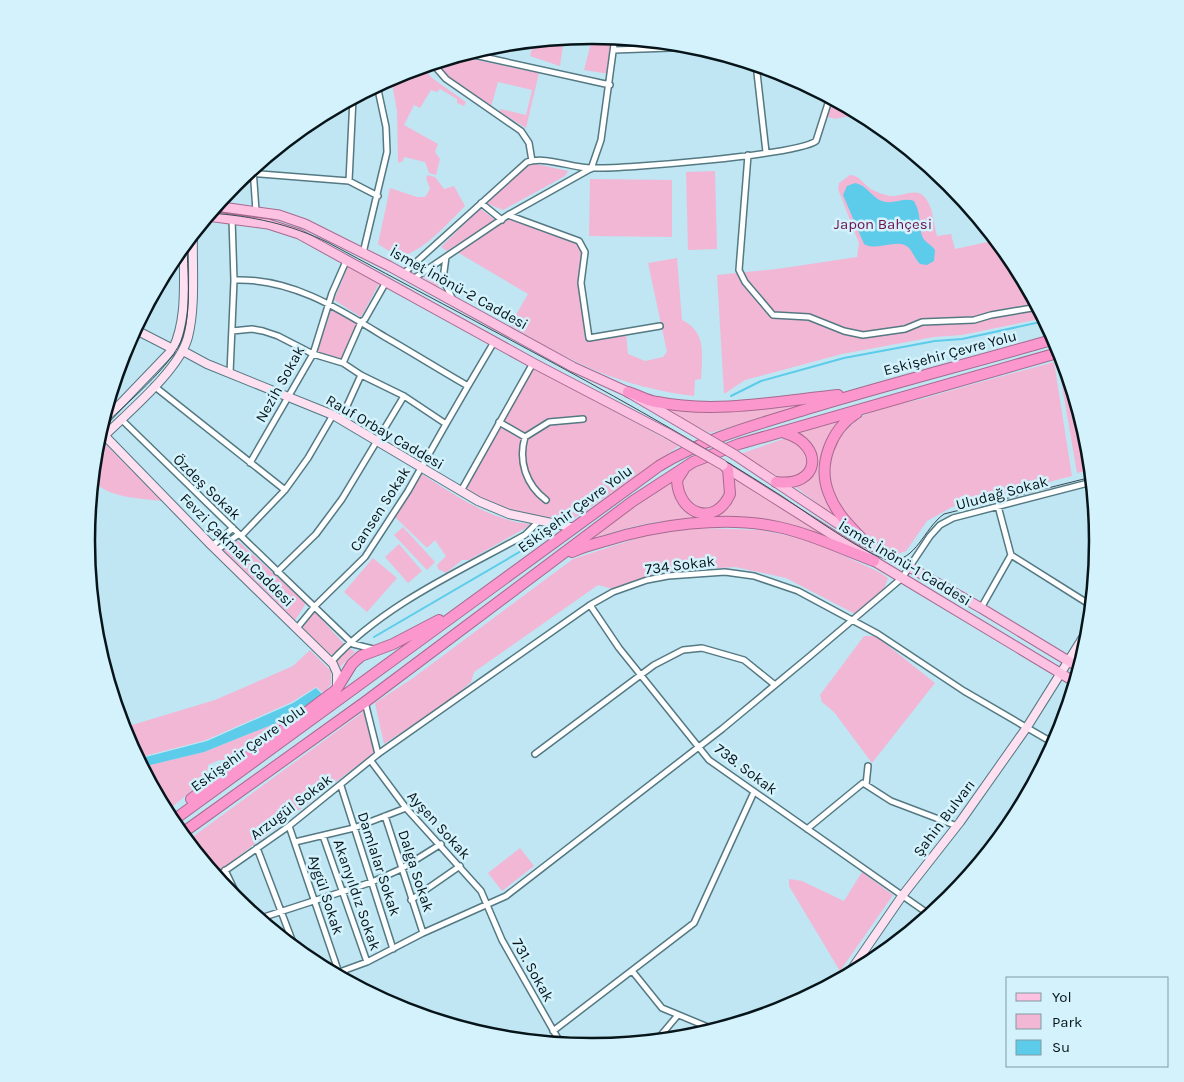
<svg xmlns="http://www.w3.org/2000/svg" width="1184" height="1082" viewBox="0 0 1184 1082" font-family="Karla,sans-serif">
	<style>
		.green { fill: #f2b7d5 }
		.water { fill: #5cccea }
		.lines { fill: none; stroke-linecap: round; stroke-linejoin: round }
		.stream { stroke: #5cccea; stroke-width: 2 }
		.street-casing { stroke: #557983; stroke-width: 8 }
		.secondary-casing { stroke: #557983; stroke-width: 10 }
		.primary-casing { stroke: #a66a8f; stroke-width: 11 }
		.highway-casing { stroke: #a66a8f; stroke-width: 12 }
		.street { stroke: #fff; stroke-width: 5 }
		.secondary { stroke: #fee0f0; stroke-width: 8 }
		.primary { stroke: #fdc1e2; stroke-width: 9 }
		.highway { stroke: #fc97ce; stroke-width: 10 }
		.tram { stroke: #364a51; stroke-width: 1 }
		.primary-bridge-casing { stroke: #a66a8f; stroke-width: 11; stroke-linecap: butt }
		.primary-bridge { stroke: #fdc1e2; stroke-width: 9 }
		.labels { text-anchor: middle; stroke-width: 5; stroke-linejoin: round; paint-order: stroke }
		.park-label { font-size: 15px; fill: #6f124e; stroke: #d3f2fc }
		.street-label { font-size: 15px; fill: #07151a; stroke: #d3f2fc }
		.rim { fill: none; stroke: #07151a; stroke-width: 2.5 }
	</style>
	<rect width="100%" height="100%" fill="#bfe6f2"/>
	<!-- green -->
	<path class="green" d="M593,35L615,37L609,74L584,70Z
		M564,38L560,66L530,56L534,41Z
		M510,43L508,53L484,48Z
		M458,56L539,73L526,128L500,112V109L526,115L532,90L498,82L491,107L448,77L436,62Z
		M422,66L432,78L466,102L464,106L457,103V99L440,89L437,92L431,90L420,108L414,105L404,125L438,144L435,152L440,159L436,175L429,173L425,162L404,157L403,161L398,163L397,111L391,77Z
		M830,97L847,106L849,116L835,119L825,116Z
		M532,163L568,171L565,176L503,210L488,204V199L521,168Z
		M715,171L717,249L688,250L686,172Z
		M428,175L435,177L444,189L454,186L465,206C450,221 419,257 397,256L378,244L390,188L417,197H425L430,189L426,178Z
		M850,175C862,176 864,187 875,191C879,193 885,195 890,196C904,197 919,184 928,202C933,211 934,225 937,236L951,234L955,249L997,240L1013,260L1044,318L962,335L934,337L842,354L745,380L724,394L717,275L777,269L857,257L859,243L838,189L839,183Z
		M590,179L672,180V237L589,236Z
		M480,208L495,220L447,251L441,247Z
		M509,218L579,244L583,255L579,270L585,340L626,333L628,354L645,361L663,357L667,352L648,263L677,258L682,320C707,332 702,355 701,379L695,380L694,396C621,387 572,363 510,325L528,294L457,252Z
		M348,266L379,284L361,317L334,300Z
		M436,266L439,288L423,277Z
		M332,308L358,324L344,359L317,352Z
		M1063,361L1088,443L1091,470L1077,473L1058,362Z
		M1054,362L1072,476L952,507L927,521L906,551L898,554C870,545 846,520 833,493C819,464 840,427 867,414C883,406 904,403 922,399C966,386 1010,374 1054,362Z
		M533,368L679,446L572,520C533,516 499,510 464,490Z
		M806,404L710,433L659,407Z
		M841,420L823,465L837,518L793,485L815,460L812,446L796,433Z
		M783,439L795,440L807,449V471L784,480L740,454Z
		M103,442L163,501C146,499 99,498 93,477C91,469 94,458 95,450Z
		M707,461L722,470L725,492L715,506L700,509L684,498L682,477L685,472Z
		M422,474C455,495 490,520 530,524L529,526L469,560H462L446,573L438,569L437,565L446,556L435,540L428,547H426L395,517Z
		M732,476L832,539C777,530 721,515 665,521C640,523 614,532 590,539L674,479C672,495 679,502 691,513L725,507Z
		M403,527L435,562L427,570L394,535Z
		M700,528L761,530L810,540L879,572L888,578L884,589L855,614L786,578L735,567L685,570L647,577L613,589L598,585L474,672L471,682L449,701L384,744L375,703L413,678L573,559L650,534Z
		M235,538L306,603L294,622L220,550Z
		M399,544L422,571L408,583L385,557Z
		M373,558L397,578L367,612L344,592Z
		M314,611L345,645L333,657L302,629Z
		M864,636H876L935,683L872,763L834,712L822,702L820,695Z
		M348,647L355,652L340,667L335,660Z
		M310,650L331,671V684L324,693L316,687L292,702L206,740L137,758L122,728L215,700L293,666Z
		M366,710L375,752L214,875L187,841Z
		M291,717L286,724L230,761L219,760L208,765C209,780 177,802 166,812L142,767L204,752Z
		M520,848L534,866L502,891L488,873Z
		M862,872L893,895L840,971L789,886V879L802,881L844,901Z"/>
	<!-- water -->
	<path class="water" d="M855,183C867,185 871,197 882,201C893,205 904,197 914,201C922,214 918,228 923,238C926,243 932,245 935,250L934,261L927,265L920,264C915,259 913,252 908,247C897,238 877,252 864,244L843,195L847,186Z
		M316,688L323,695L291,717L204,752L142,767L138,759L207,741L293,703Z"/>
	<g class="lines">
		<!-- stream -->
		<path class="stream" d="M731,396L761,381L844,358L935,341L962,339L1045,321
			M374,637L552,533"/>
		<!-- street casing -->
		<g class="street-casing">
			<path id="street" d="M614,50L697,47
				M465,53L610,85
				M432,63L446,79L521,131L529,143L532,161
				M756,64L766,152
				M748,155L739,270L745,282L773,315L809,317L844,331L863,335L905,329L922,322L974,320L991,315L1038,307
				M253,168L256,211
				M591,169L601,140L615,37
				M247,173L349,181L378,196
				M349,181L353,98
				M481,203L502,220
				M508,215L579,241L585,252L581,283L589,338L660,326
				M363,253L387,152L386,127L377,85
				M446,257L443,279L452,298
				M403,274L527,162C547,156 571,168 592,168C623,169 797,155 816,141L830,97
				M413,279L508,215L590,169
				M234,280C291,278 338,308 385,337C413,353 440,370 468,386L446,424
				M232,331L252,329L263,331L278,336L313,354L343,363L361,375L404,396L446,424L408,491L365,557L315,606L297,628
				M343,363L361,322L365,319L386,282
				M230,373L234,280L232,219
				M468,386L494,342
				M121,419L241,536L285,490L154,386
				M341,419L361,375
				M499,422L525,437L549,422L583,419
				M525,437C518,461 526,485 546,500
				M250,463L313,354L332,293L347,259
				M285,490L308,458L333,415
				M461,491L533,363
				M998,506L1011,555L1092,606
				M241,536L353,644L373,649
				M212,546L233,528
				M217,550L239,534
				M277,572L316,534L342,499L404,396
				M590,605L619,648L709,760L930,915
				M981,608L1011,555
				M331,662C383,605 458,572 525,535L539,521
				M365,702L378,754
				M535,754L654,665L683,650L702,648L744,660L775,685
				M371,761L406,808L481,891L502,940L561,1044
				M866,785L868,766
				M341,786L393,949
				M385,816L423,933
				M289,826L339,973
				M807,829L863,783L891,801L957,826
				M323,836L367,962
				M295,842L354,828L406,808
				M257,848L295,948
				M225,870L241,904
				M216,877L289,826L378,754L590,605L613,592L647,580L668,576L725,572L754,576L798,591L878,634L964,691L1055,744
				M411,900L460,866
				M258,919L372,882L401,869L441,844
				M633,972L662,1008L715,1030
				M334,974L367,962L423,933L506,896L722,729L810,656L902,578L930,536L940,525L953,518L1092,482
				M553,1031L694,923L754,792
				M656,1041L678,1015"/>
		</g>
		<!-- secondary casing -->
		<g class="secondary-casing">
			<path id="secondary" d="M134,329L173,349
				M183,351L207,364L333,415L478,501L509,514L575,528
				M102,423L173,349C188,316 183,280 184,244
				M104,435L212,546L333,664L337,673V688
				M96,444C122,417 179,372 188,337C196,306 192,265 193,233
				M847,976L902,896L960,822L1027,727L1089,628"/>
		</g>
		<!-- primary casing -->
		<g class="primary-casing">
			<path id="primary" d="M215,206L279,215L305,224L389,266L573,367L628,392L679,422
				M207,216L268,224L299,234L533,363L667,433
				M735,455L864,541L981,608L1080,668
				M725,467L874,561L1075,682"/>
		</g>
		<!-- highway casing -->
		<g class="highway-casing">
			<path id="highway" d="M628,392C638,395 647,401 657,402C716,414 780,401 838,395
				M857,413C831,429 817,465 829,494C836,513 850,526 864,541
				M684,469L677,480C678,514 715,528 730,494L728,469
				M776,482C820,488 825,445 785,433
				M572,552C582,547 594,544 605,541C655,525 725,515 778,527C811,534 842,549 874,561
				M191,799L336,690L352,664L361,656L393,644L439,620
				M171,822L659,466C705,438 756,425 807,409C889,384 972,363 1055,339
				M181,834L365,702L633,501L693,462L739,444L1061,352"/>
		</g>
		<!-- street -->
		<use href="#street" class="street"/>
		<!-- secondary -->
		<use href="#secondary" class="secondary"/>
		<!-- primary -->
		<use href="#primary" class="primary"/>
		<!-- highway -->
		<use href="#highway" class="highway"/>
		<!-- tram -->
		<path class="tram" d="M210,213C252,216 290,224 329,243C480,325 635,402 780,495C800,508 871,559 890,560C916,562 924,528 944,514L1092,477
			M100,429C123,406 174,365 183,336C192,309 187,269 187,240"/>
		<!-- primary-bridge casing -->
		<g class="primary-bridge-casing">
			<path id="primary-bridge" d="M679,422L735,455
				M667,433L723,465"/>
		</g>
		<!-- primary-bridge -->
		<use href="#primary-bridge" class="primary-bridge"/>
	</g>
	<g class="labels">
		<!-- park labels -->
		<g class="park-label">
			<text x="883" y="229">Japon Bahçesi</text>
		</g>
		<!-- street labels -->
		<g class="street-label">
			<text transform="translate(459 288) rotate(29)" y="5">İsmet İnönü-2 Caddesi</text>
			<text transform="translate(950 353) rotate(-15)" y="5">Eskişehir Çevre Yolu</text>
			<text transform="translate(280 384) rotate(-61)" y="5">Nezih Sokak</text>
			<text transform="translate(385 432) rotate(30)" y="5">Rauf Orbay Caddesi</text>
			<text transform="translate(207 487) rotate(44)" y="5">Özdeş Sokak</text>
			<text transform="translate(1002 493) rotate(-15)" y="5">Uludağ Sokak</text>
			<text transform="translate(380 509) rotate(-57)" y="5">Cansen Sokak</text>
			<text transform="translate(575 509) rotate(-36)" y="5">Eskişehir Çevre Yolu</text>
			<text transform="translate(237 550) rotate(45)" y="5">Fevzi Çakmak Caddesi</text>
			<text transform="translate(905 563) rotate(31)" y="5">İsmet İnönü-1 Caddesi</text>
			<text transform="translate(680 565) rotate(-7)" y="5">734 Sokak</text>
			<text transform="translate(248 748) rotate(-36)" y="5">Eskişehir Çevre Yolu</text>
			<text transform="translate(746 769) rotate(37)" y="5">738. Sokak</text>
			<text transform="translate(291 807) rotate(-37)" y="5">Arzugül Sokak</text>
			<text transform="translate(944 818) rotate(-53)" y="5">Şahin Bulvarı</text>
			<text transform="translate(439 825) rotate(48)" y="5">Ayşen Sokak</text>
			<text transform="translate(379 864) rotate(72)" y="5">Damlalar Sokak</text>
			<text transform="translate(416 871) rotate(72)" y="5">Dalga Sokak</text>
			<text transform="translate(326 895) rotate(72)" y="5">Aygül Sokak</text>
			<text transform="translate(357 895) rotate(71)" y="5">Akanyıldız Sokak</text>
			<text transform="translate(533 970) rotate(61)" y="5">731. Sokak</text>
		</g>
	</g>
	<!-- crop -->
	<path d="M0 0H1184V1082H0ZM95 541a497 497 0 1 1 994 0a497 497 0 1 1-994 0Z" fill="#d3f2fc" fill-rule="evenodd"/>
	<path class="rim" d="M95 541a497 497 0 1 1 994 0a497 497 0 1 1-994 0Z"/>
	<!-- legend -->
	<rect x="1006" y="977" width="162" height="90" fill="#d3f2fc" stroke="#819aa2"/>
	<rect x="1016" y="993" width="25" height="8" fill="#fdc1e2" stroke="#819aa2"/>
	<text x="1052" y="1002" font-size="15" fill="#07151a">Yol</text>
	<rect x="1016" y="1014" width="25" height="15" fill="#f2b7d5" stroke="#819aa2"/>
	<text x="1052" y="1027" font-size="15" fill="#07151a">Park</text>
	<rect x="1016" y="1040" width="25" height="15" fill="#5cccea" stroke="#819aa2"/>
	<text x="1052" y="1052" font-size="15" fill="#07151a">Su</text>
</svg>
